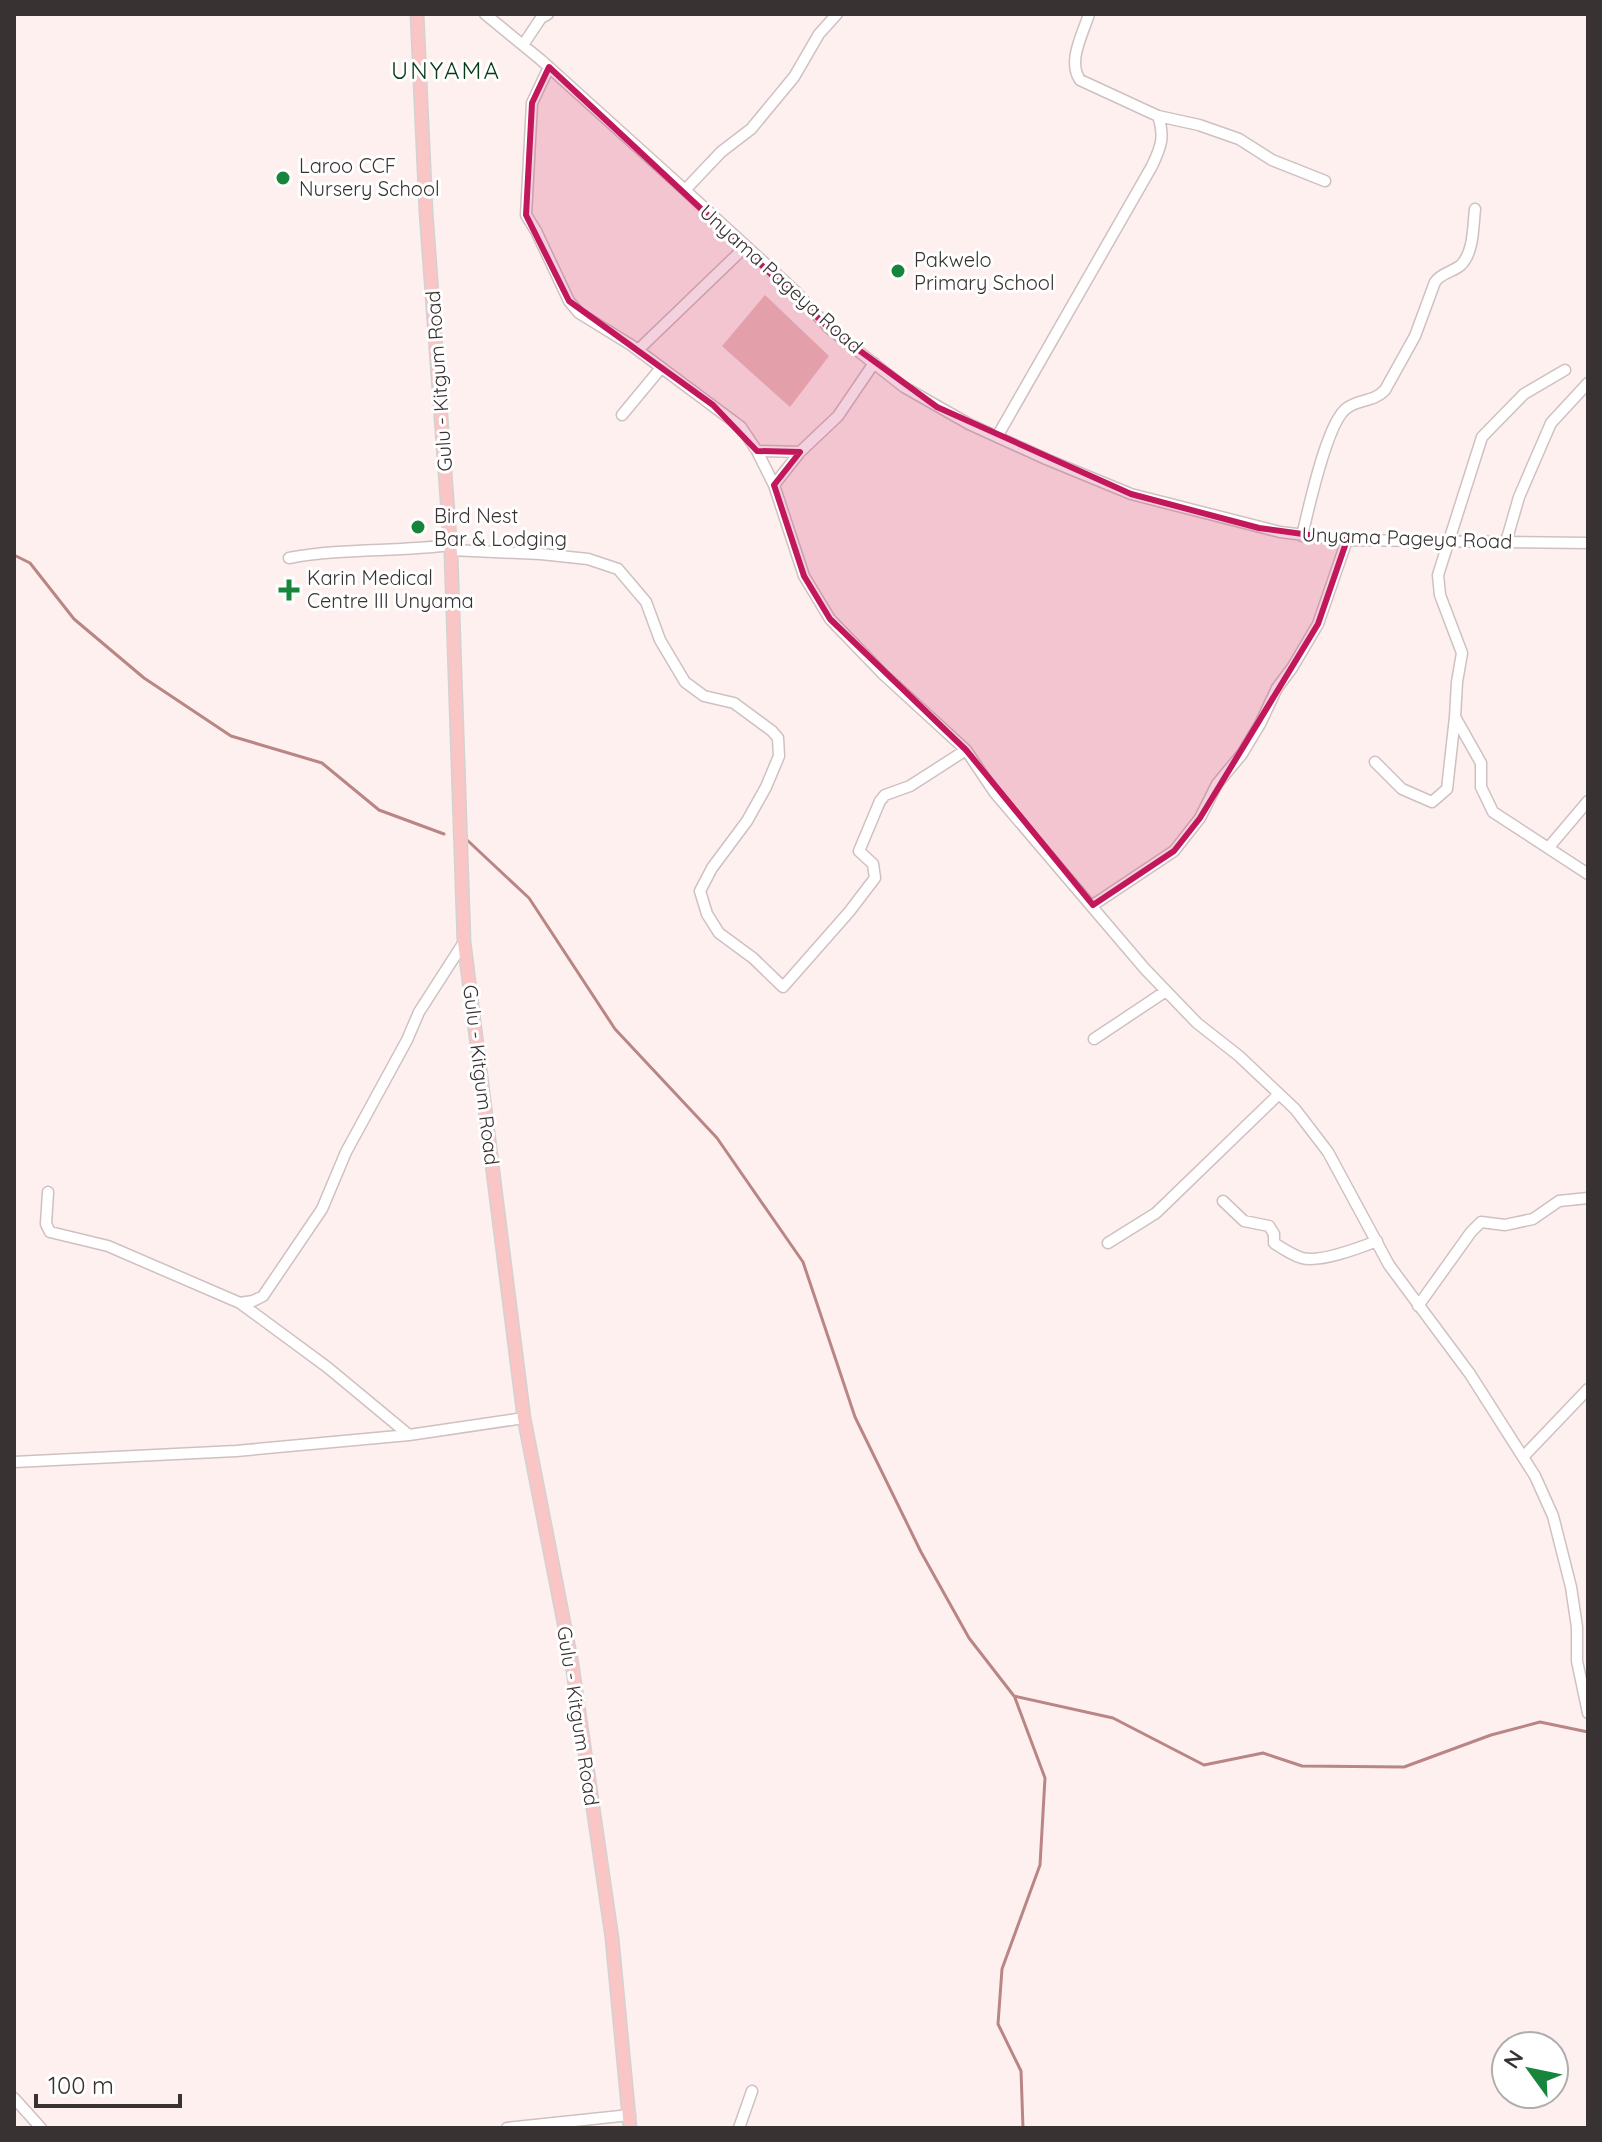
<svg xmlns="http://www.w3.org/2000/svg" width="1602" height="2142" viewBox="0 0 1602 2142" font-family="Quicksand,sans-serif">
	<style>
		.green { fill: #ecc1bf }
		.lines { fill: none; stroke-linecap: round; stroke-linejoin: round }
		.stream { stroke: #b98685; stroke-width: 3 }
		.minor-casing { stroke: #cfc1c1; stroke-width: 13 }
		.major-casing { stroke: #d3d2d2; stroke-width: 15 }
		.minor { stroke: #fff; stroke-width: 10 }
		.major { stroke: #fac5c5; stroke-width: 12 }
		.marked { fill: #c2185b; fill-opacity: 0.2; stroke: #c2185b; stroke-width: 6; stroke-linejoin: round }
		.poi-dot { fill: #17853c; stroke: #fff; stroke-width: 3 }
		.labels { text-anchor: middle; stroke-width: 6; stroke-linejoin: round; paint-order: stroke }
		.poi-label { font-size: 20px; fill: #383332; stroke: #fff; text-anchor: start }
		.street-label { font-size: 20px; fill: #383332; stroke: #fff }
		.quarter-label { font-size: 24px; letter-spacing: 2px; fill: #063916; stroke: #fff }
	</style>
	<rect width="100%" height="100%" fill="#fef0ef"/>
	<!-- green -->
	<path class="green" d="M765,295L829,356L790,407L722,346Z"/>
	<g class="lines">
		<!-- stream -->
		<path class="stream" d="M14,555L30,563L74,619L144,678L231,736L322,763L379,810L444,834
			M466,839L529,898L615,1029L717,1138L803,1262L855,1417L921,1552L969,1638L1014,1696L1113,1718L1204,1765L1263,1753L1302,1766L1404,1767L1491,1735L1540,1722L1588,1732
			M1015,1698L1045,1778L1040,1865L1002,1969L998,2024L1021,2071L1023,2128"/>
		<!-- minor casing -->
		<g class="minor-casing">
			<path id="minor" d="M485,14L541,60L685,190L794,290L830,329L904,387L969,424L1046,459L1131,494L1280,532L1347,540L1588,543
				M1089,14C1083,34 1067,61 1080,80L1158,116L1199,125L1239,139L1272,160L1325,181
				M523,45L541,18L548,14
				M549,67L532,103L526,215L536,231L569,301L579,313L631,345L741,427L757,451L774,485L804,576L830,619L883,674L966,750L995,793L1145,969L1197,1023L1239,1056L1295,1109L1328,1152L1389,1265L1470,1374L1535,1476L1553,1516L1571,1587L1577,1627V1661L1588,1713
				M685,190L721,152L751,129L794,77L819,34L837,14
				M638,350L745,247
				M1565,370L1524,394L1482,437L1438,575L1440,595L1462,653L1457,682L1455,717L1481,763V787L1493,812L1588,874
				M622,415L661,368
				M998,435L1152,166C1161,147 1165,137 1158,116
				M757,451L800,452
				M774,485L800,452L838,416L874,363
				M1302,536C1308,511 1327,421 1347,408C1359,399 1374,402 1385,390L1415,336L1435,282C1441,273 1453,272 1461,265C1474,252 1473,226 1475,209
				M1506,542L1519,497L1551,423L1588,383
				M451,550L541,554L588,559L618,569L646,602L660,640L685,682L704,696L734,703L772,731L778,738L779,756L766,787L747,821L712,868L700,891L707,914L719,933L753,958L783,987L849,912L875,878L873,864L859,851L880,801L885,795L910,786L966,750
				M289,558C343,548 397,552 450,545
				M1375,762L1402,789L1432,802L1447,789L1455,717
				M1549,847L1588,801
				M1093,905L1174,851L1200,818L1217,784L1242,754L1260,724L1277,688L1292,668L1318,624L1347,540
				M1094,1039L1166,991
				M48,1192L46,1224L50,1232L108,1246L240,1303L327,1367L409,1435
				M1223,1201L1244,1221L1269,1226L1274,1234V1243C1283,1249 1292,1255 1302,1258C1320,1263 1359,1248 1377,1241
				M1108,1243L1156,1213L1279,1094
				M240,1303L253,1301L263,1296L322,1209L346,1152L407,1040L419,1012L464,942
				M1418,1306L1471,1232L1481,1222L1505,1225L1533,1219L1559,1201L1588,1198
				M1523,1457L1588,1389
				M14,1462L236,1451L409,1435L524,1418
				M14,2098L41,2128
				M507,2128L630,2115
				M739,2128L752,2091"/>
		</g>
		<!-- major casing -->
		<g class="major-casing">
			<path id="major" d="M417,14L426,212L451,554L464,942L524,1418L572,1664L612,1938L630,2128"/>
		</g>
		<!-- minor -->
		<use href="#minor" class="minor"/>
		<!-- major -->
		<use href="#major" class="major"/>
	</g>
	<!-- marked area -->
	<path class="marked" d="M549,67L830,329L937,407L1131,494L1259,528L1347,540L1318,624L1200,818L1174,851L1093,905L966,750L830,619L804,576L774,485L800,452L757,451L713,405L569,301L526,215L532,103Z"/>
	<!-- markers -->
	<g class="poi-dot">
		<circle cx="283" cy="178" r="8"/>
		<circle cx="898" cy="271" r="8"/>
		<circle cx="418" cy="527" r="8"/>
		<path d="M285 578h8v8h8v8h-8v8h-8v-8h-8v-8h8z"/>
	</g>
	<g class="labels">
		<!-- poi labels -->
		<g class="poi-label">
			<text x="299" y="173">Laroo CCF<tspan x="299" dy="23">Nursery School</tspan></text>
			<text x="914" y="267">Pakwelo<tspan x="914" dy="23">Primary School</tspan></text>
			<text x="434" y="523">Bird Nest<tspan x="434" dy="23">Bar &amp; Lodging</tspan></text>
			<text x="307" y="585">Karin Medical<tspan x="307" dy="23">Centre III Unyama</tspan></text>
		</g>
		<!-- street labels -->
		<g class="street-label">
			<text transform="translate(781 279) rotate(42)" y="7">Unyama Pageya Road</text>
			<text transform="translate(439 381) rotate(-94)" y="7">Gulu - Kitgum Road</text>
			<text transform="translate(1407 538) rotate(2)" y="7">Unyama Pageya Road</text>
			<text transform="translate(481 1075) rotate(83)" y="7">Gulu - Kitgum Road</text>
			<text transform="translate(578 1716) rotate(81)" y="7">Gulu - Kitgum Road</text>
		</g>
		<!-- quarter labels -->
		<g class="quarter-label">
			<text x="446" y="79">UNYAMA</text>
		</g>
	</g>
	<!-- border -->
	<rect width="1602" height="2142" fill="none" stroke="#383332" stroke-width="32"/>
	<!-- north arrow -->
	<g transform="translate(1530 2070) rotate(303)"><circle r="38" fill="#ffffff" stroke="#afadad" stroke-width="2"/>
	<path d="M0-6L14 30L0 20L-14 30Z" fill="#17853c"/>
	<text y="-12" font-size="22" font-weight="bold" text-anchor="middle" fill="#383332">N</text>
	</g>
	<!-- scale -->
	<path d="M36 2094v12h144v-12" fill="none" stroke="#383332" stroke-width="4"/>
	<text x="48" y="2094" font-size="24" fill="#383332" stroke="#ffffff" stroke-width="6" paint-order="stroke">100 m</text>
</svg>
